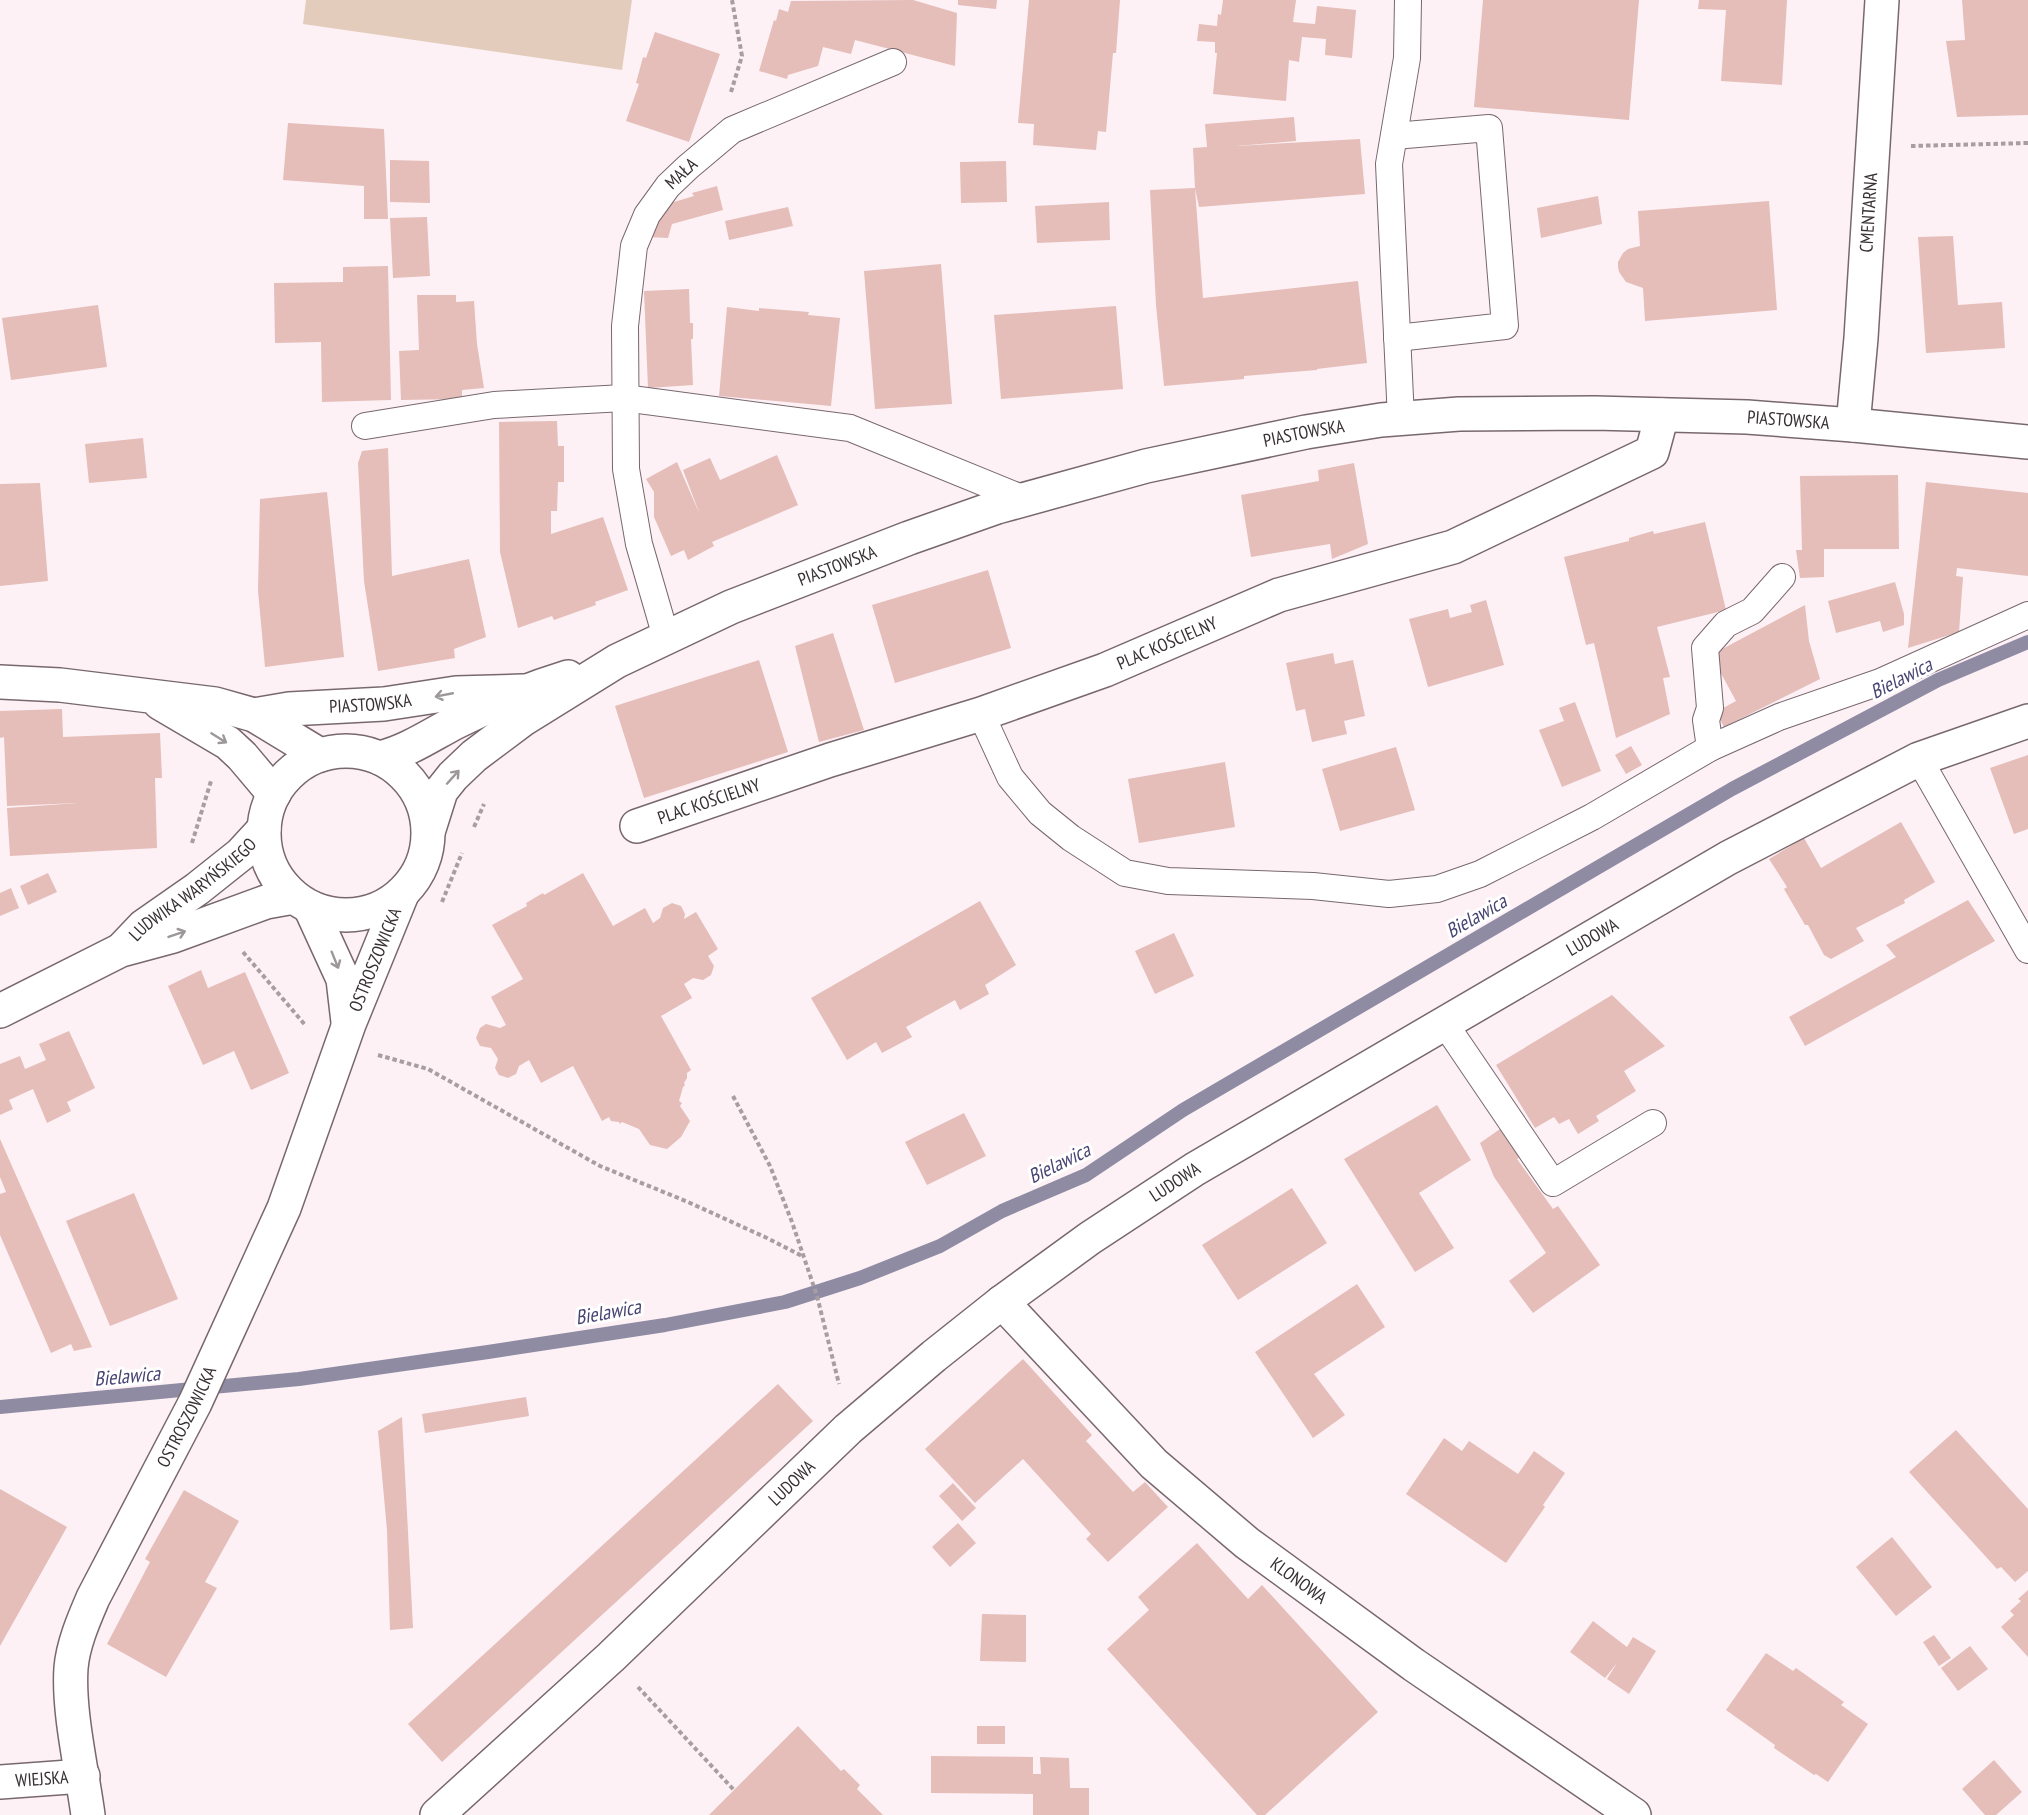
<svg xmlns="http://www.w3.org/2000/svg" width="2028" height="1815" viewBox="0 0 2028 1815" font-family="'PT Sans Narrow',sans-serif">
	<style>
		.green { fill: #e3ccbb }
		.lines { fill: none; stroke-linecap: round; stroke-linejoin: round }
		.stream { stroke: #8e8ba3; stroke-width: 14 }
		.building { fill: #e5bdb9 }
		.service-casing { stroke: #78686e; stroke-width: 28 }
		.minor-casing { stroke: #78686e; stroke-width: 36 }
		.tertiary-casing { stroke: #78686e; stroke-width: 36 }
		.secondary-casing { stroke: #78686e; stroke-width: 36 }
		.path { stroke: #a89ea2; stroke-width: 4; stroke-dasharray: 4.5 3; stroke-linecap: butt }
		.service { stroke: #fff; stroke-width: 26 }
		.minor { stroke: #fff; stroke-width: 33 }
		.tertiary { stroke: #fff; stroke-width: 33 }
		.secondary { stroke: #fff; stroke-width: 33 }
		.oneway { stroke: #9c989a }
		.labels { text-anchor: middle; stroke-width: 6; stroke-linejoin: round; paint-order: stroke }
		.street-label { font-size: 18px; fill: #383134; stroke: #fff }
		.water-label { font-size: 20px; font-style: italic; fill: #474372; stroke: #fff }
	</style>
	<rect width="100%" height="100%" fill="#fdf1f6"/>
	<!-- green -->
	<path class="green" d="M306,0H632L622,70L303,24Z"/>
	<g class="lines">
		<!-- stream -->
		<path class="stream" d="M0,1407L299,1379L488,1352L665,1325L785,1302L860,1278L940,1246L1002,1211L1086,1175L1183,1110L1732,789L1938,680L2028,642"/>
	</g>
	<!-- building -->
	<path class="building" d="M913,0L957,13L955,66L855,40L851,54L823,47L818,66L788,75L787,79L759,71L774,20L776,21L779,9L788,12L791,1Z
		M958,0H997L996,9L958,5Z
		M1029,0H1120L1116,53H1113L1106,132L1098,131L1096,150L1033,145L1034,124L1018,123Z
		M1223,0H1296L1293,22L1303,23L1315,24L1317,6L1356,10L1352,58L1325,55L1326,39L1302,37L1299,62L1289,60L1286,101L1213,94L1217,53H1215V42L1197,41L1199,24L1217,26L1218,14L1221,15Z
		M1483,0H1639L1629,120L1474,107Z
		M1699,0H1787L1782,85L1721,81L1726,10L1698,9Z
		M1962,0H2028V115L1957,117L1946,41L1965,40Z
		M655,32L720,54L689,142L626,121L639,84L636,83L643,57L646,58Z
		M1294,117L1296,141L1236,146L1360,139L1365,194L1199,207L1195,188L1203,298L1358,281L1367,363L1317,369V370L1244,376V379L1164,386L1156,305L1150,190L1195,188L1193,148L1207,147L1205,124Z
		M288,123L384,129L388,219H364V186L283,180Z
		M390,160L429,161L430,203L390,202Z
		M1006,161L1007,202L961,203L960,162Z
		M717,186L723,210L672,224L668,238L648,237L664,205L694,196L692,193Z
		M1598,196L1602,224L1541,238L1537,208Z
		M1769,201L1777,310L1645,321L1643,288L1626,282L1619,272L1618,267V262L1623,253L1628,249L1640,246L1638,211Z
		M1109,202L1110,240L1037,243L1035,206Z
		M788,207L793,226L729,240L725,221Z
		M427,217L430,276L393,278L390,218Z
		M1953,236L1958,305L2002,302L2005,348L1926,353L1918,237Z
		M941,264L952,404L875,409L864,271Z
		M388,266L391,400L322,402L321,342L275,343L274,283L343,282V267Z
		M689,289L690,323H693V339H691L693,385L648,388L644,291Z
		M417,295H456V302L474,301L477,344L484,388L462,390V399L401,400L399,351L419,350Z
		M98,305L107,367L11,380L2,318Z
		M1116,306L1123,389L1001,399L994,315Z
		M727,307L759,311V308L809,312L808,315L840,318L831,406L719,396Z
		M557,421L558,446H564V482H558L557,511H551V534L603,517L628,590L595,602L596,605L554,620L552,616L518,628L500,552L499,422Z
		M143,438L147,478L89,483L85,444Z
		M388,448L392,576L469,559L486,637L454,649L455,658L378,671L364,581L358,463L362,451Z
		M777,455L798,505L712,542L714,546L688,560L684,550L671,556L654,517V492L646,479L677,462L700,515L683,470L710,458L720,480Z
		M1354,463L1368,544L1332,559L1330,544L1251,557L1241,495L1319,481L1318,470Z
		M1898,475L1899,549H1824V577L1800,578L1796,550H1802L1800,476Z
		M1926,482L2028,493V576L1957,568L1956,576L1963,577L1959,632L1908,648Z
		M40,483L48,581L0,586V484Z
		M327,492L344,657L265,667L258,591L260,499Z
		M1705,522L1726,610L1657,627L1670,677L1663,678L1670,714L1616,738L1594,643L1586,645L1564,557L1629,541V538L1653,531L1654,534Z
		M988,570L1011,648L895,683L872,605Z
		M1895,582L1904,614V625L1883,632L1880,621L1836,633L1828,601Z
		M1486,600L1504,665L1428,687L1409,619L1448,609L1450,618L1472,612L1470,605Z
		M1805,605L1809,641L1820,679L1724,727L1716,712L1736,701L1711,655Z
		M833,633L864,730L819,742L795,646Z
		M1333,653L1335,664L1353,660L1365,716L1344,721L1347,734L1312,742L1305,709L1296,711L1286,663Z
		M759,660L788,752L644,798L615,706Z
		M1575,702L1601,771L1562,787L1539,730L1564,721L1559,708Z
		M62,709L63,737L160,733L162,778H155L157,848L10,856L7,808L78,803L7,806L4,737L0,738V711Z
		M1631,746L1642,765L1626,774L1615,755Z
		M1396,747L1415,810L1340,831L1322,769Z
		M2028,755V829L2014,834L1990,768Z
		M1225,762L1235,827L1139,843L1128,779Z
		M1901,822L1935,882L1904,900L1905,903L1856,928L1864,941L1831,959L1824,955L1808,925H1805L1784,889L1787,887L1769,859L1804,838L1821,868Z
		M48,873L57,892L28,905L20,886Z
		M583,873L613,926L645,908L653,923L660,918L663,908L672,903L681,906L685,914L684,919L696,912L718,949L708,956L714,966L711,975L703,980L693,978L684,984L692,998L661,1016L691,1070L687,1073V1078L684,1083L685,1085L683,1087L679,1101L682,1103L680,1106L690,1121L681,1137L667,1149L650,1145L639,1129L622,1122L620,1124L619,1122L611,1121L609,1117L602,1121L573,1066L541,1083L529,1060L519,1066L516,1074L508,1078L499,1075L495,1068L498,1059L491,1048L480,1046L476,1038L480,1028L486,1024L500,1028L506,1025L491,997L523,979L492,925L527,906L526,903L543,893L544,895Z
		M11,888L19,908L0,916V893Z
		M1968,900L1995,941L1805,1046L1789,1017L1896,957L1886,945Z
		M980,901L1016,965L985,985L989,994L960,1010L955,1000L906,1027L912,1037L882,1053L876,1042L847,1060L811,998Z
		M1174,933L1194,976L1155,994L1135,951Z
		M201,970L208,988L245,972L289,1073L251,1090L234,1051L203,1065L168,986Z
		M1612,995L1665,1046L1624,1071L1636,1091L1596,1116L1599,1121L1578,1134L1569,1119L1559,1124L1554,1117L1535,1128L1496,1065Z
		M69,1031L95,1088L67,1102L71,1111L47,1123L33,1089L9,1100L13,1109L0,1115V1064L20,1056L25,1069L46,1060L39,1044Z
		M1437,1105L1471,1160L1419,1193L1454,1248L1415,1272L1344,1159Z
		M964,1113L986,1156L927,1185L905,1142Z
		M1500,1129L1520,1157L1517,1159L1553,1209L1558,1206L1600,1265L1533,1313L1509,1281L1546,1253L1494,1177L1480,1143Z
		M0,1139L92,1347L74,1351L71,1344L51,1353L0,1235V1194L6,1192L0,1177Z
		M1292,1188L1327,1243L1238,1300L1202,1245Z
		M134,1193L178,1299L110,1326L66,1221Z
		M1357,1284L1385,1327L1314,1374L1345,1415L1313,1438L1255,1352Z
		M1023,1359L1092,1435L1086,1441L1133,1492L1145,1482L1168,1507L1108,1562L1086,1539L1091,1534L1023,1459L975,1503L925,1449Z
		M778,1384L813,1421L442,1762L408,1724Z
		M526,1397L529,1416L425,1433L422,1414Z
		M402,1417L413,1628L390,1630L387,1530L378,1431Z
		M1956,1430L2028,1509V1571L2015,1582L2001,1567L1997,1569L1909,1472Z
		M1444,1438L1462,1451L1469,1441L1518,1474L1534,1451L1565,1473L1543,1505L1545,1507L1506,1563L1406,1494Z
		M953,1483L976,1508L962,1521L939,1496Z
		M0,1489L67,1527L0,1646Z
		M184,1490L239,1521L205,1582L217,1588L166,1677L107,1644L150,1562L145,1559Z
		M958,1523L976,1543L950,1567L932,1547Z
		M1892,1537L1932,1587L1896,1616L1856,1567Z
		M1197,1543L1248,1599L1262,1585L1378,1712L1265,1815H1257L1107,1649L1149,1610L1138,1597Z
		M2028,1590V1657L2001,1627L2014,1615L2010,1611L2021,1601L2018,1599Z
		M982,1614L1026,1615V1662L980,1661Z
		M1593,1621L1627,1647L1633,1637L1656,1651L1629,1694L1607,1679L1617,1663L1605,1678L1570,1652Z
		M1934,1635L1951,1658L1939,1666L1923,1642Z
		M1970,1646L1988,1669L1958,1691L1941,1668Z
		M1766,1653L1793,1671L1796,1668L1844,1702L1841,1705L1868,1724L1828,1782L1816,1774L1814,1775L1774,1748L1775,1745L1726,1710Z
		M798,1726L841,1771L844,1769L860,1785L857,1789L883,1815H709Z
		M977,1726H1005V1744H977Z
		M931,1756L1033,1757V1774H1041L1040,1757L1069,1758L1070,1788H1089V1815H1033V1794L931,1793Z
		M1994,1760L2022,1792L1996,1815H1985L1962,1789Z"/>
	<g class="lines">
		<!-- service casing -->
		<g class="service-casing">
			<g id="service">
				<path d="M1394,136L1489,128L1505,326L1397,338"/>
				<path d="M1401,419L1389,164L1407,58L1408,0"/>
				<path d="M365,426L494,405L624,398L850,428L1024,499"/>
				<path id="s1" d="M666,637L639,544L626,469L625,326L634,246L647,215L668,186L688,167L732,130L893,62"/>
				<path d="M981,714L1010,777L1040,813L1071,838L1125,873L1168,881L1313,886L1389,894L1437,889L1480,874L1592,817L1710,748L1706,720L1710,708L1705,648L1726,624L1752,611L1782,577"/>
				<path d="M1710,748L1779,717L1880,682L2028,615"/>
				<path d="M1919,759L2028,950"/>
				<path d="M1445,1024L1553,1183L1653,1123"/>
			</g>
		</g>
		<!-- minor casing -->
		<g class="minor-casing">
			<g id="minor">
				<path id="s2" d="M1853,425L1861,338L1882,0"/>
				<path d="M0,682L60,685L215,704L254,715L320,755"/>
				<path d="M160,703L228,743L242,756L274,794"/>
				<path id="s3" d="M254,715L289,709L384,704L456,693L523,691"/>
				<path id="s4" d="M637,826L830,760L981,714L1105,670L1279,595L1453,547L1652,452L1662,415"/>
				<path id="s5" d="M1002,1302L1154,1464L1247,1543L1414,1665L1634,1815"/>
				<path id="s6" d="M0,1782L83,1776"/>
				<path id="s7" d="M437,1815L611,1657L848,1429L934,1356L1002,1302L1090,1238L1195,1169L1728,858L1919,759L2028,721"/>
			</g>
		</g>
		<!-- tertiary casing -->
		<g class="tertiary-casing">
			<g id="tertiary">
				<path d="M310,907L343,979L348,1022"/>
				<path id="s8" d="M88,1815C82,1770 68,1712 71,1668C73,1644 84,1619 93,1598L195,1403L284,1208L349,1024L402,894"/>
			</g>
		</g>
		<!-- secondary casing -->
		<g class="secondary-casing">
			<g id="secondary">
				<circle cx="346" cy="833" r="82"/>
				<path d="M380,758C408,751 431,735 456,722C492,704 529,689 568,677"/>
				<path id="s9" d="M429,829L441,791L453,776L474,756L522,720L617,661L731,607L909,538L997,507L1146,466L1306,432L1381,420L1459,414L1595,413L1747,417L1853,425L2028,442"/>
				<path id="s10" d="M124,947L144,926L197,889L241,854L264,829"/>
				<path d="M0,1011L121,950L173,936L266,902L294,897"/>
			</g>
		</g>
		<!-- path -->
		<path class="path" d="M731,92L742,56L732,0
			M1911,146L2028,143
			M474,827L484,804
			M192,843L211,781
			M442,902L462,853
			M243,952L306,1026
			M378,1055L428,1069L600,1166L688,1202L767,1238L804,1257
			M733,1096L770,1166L792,1222L817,1296L839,1384
			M638,1687L734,1790"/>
		<!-- service -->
		<use href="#service" class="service"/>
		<!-- minor -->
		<use href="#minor" class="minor"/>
		<!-- tertiary -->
		<use href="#tertiary" class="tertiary"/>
		<!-- secondary -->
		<use href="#secondary" class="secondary"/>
	</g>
	<!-- one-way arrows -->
	<defs><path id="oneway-shaft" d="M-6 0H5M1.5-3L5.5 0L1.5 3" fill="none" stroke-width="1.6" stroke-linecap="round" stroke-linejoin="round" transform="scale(1.5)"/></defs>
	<g class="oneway">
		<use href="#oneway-shaft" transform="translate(444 695) rotate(169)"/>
		<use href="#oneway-shaft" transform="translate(219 738) rotate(32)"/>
		<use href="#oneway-shaft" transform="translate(453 777) rotate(-48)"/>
		<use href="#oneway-shaft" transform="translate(177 934) rotate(-19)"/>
		<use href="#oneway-shaft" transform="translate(335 960) rotate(68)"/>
	</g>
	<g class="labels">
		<!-- street labels -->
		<g class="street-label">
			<text dy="6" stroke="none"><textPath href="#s1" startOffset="484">MAŁA</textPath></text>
			<text dy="6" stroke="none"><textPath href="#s2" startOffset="213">CMENTARNA</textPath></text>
			<text dy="6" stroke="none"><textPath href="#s9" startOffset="1472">PIASTOWSKA</textPath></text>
			<text dy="6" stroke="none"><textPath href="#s9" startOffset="986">PIASTOWSKA</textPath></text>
			<text dy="6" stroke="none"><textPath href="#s9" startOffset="500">PIASTOWSKA</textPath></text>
			<text dy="6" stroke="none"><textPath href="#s4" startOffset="561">PLAC KOŚCIELNY</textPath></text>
			<text dy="6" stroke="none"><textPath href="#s3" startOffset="117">PIASTOWSKA</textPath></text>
			<text dy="6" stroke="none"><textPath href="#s4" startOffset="76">PLAC KOŚCIELNY</textPath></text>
			<text dy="6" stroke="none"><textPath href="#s10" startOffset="90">LUDWIKA WARYŃSKIEGO</textPath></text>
			<text dy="6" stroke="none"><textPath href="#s7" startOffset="1458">LUDOWA</textPath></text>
			<text dy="6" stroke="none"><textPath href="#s8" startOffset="921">OSTROSZOWICKA</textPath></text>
			<text dy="6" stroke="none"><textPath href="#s7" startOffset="974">LUDOWA</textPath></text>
			<text dy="6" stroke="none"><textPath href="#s8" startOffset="426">OSTROSZOWICKA</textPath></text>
			<text dy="6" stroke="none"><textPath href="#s7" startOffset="486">LUDOWA</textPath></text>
			<text dy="6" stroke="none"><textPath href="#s5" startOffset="408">KLONOWA</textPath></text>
			<text dy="6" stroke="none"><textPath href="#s6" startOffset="42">WIEJSKA</textPath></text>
		</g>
		<!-- water labels -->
		<g class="water-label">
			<text transform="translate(1901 678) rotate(-27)" y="7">Bielawica</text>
			<text transform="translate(1476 916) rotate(-30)" y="7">Bielawica</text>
			<text transform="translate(1059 1163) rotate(-26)" y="7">Bielawica</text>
			<text transform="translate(608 1312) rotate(-10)" y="7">Bielawica</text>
			<text transform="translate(127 1376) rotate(-5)" y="7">Bielawica</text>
		</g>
	</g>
</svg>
